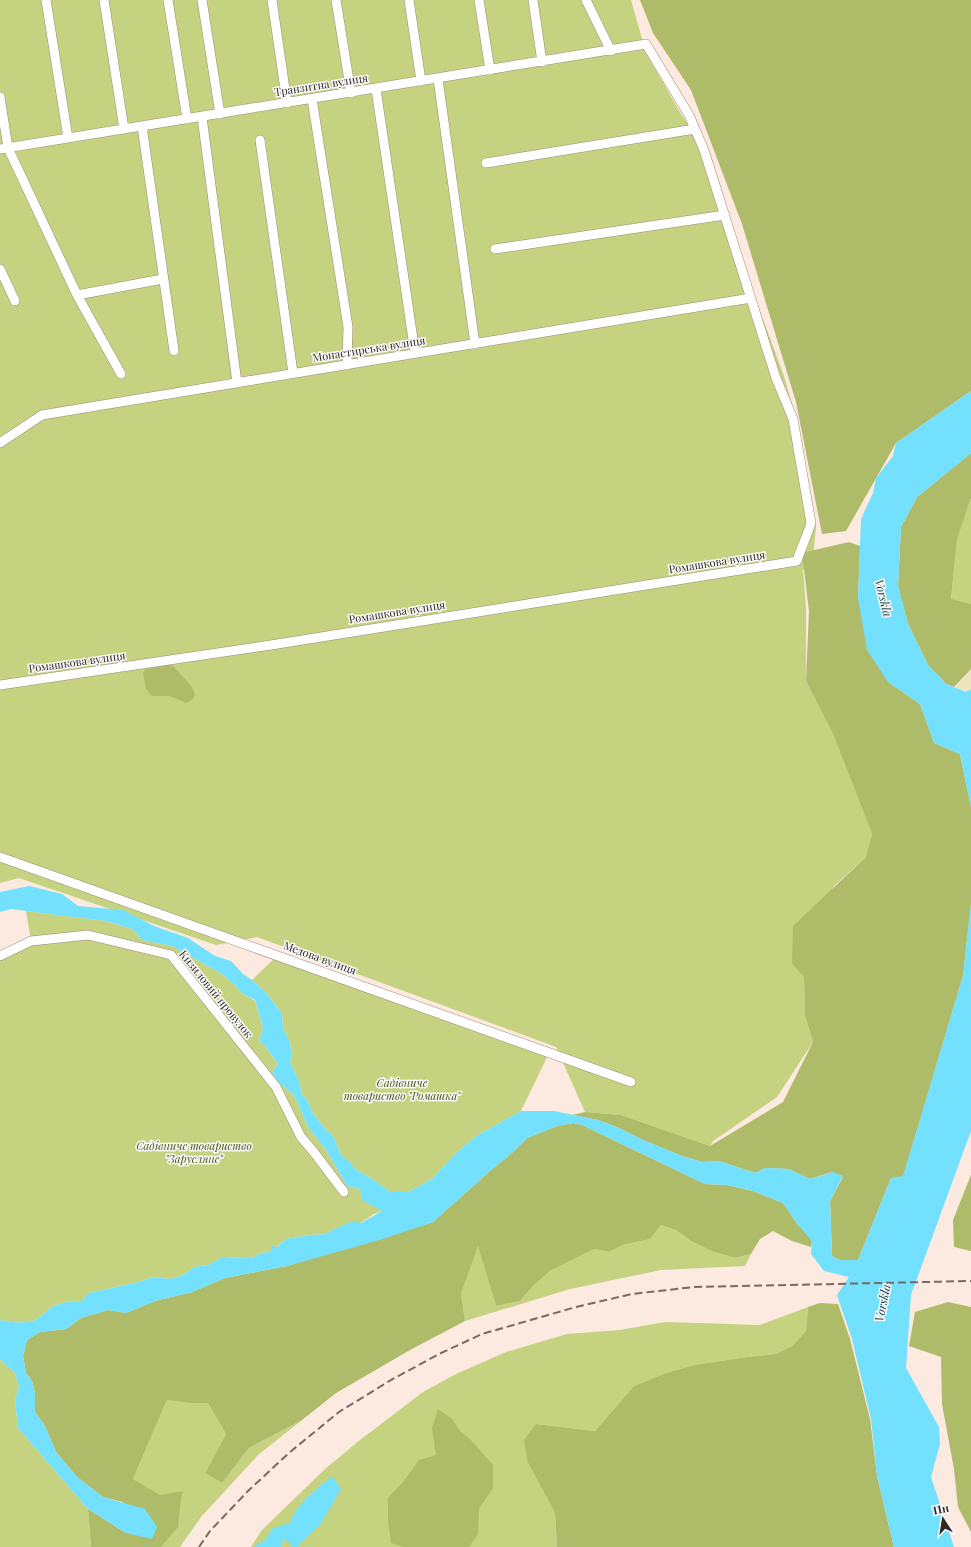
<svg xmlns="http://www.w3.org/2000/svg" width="971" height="1547" viewBox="0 0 971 1547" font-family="'Playfair Display',serif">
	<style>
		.green { fill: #c5d280 }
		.forest { fill: #aebb68 }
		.sand { fill: #ede4be }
		.water { fill: #73e0fe }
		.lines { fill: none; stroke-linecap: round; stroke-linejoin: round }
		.minor-casing { stroke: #a58779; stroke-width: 10 }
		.minor { stroke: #fff; stroke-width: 9 }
		.rail { stroke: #786a63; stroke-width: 2; stroke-dasharray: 8 4; stroke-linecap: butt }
		.labels { text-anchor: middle; stroke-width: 3; stroke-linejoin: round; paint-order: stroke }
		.street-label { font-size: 11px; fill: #312620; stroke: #fafafa }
		.park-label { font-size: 11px; font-style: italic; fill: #4a5215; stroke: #fafafa }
		.water-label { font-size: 12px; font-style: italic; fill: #073b48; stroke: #fafafa }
	</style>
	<rect width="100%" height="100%" fill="#fce9df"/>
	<!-- green -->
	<path class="green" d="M0,0H631L646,53L681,114L694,133L784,376L798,426L816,527L813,558L803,570L806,607V681L833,734L872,834L866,857L834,886L792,964L804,977L805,1016L813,1042L777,1097L713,1141L710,1146L621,1115L585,1112L556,1047L257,937L216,945L19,878L0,883Z
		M971,498V604L951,600L957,540Z
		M26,911L106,921L132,929L142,940L172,946L201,962L222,974L235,985L243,994L255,1001L263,1028L259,1041L265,1046L278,1064L272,1072L280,1084L294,1095L308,1127L326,1150L347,1186L360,1189L382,1211L374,1214L360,1223L334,1229L326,1234L310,1235L286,1239L270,1252L261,1253L251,1258L223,1257L208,1265L194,1267L183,1275L170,1279L153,1277L139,1282L89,1293L82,1301C72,1301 61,1302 52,1307C44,1312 38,1321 28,1322C19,1323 9,1322 0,1320V956L31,941Z
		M277,956L549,1053L521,1111L476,1136L455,1154L432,1179L408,1192H390L374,1180L355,1169L350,1162L341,1155L333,1136L326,1130L312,1112L307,1099L302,1095L299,1081L290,1062L292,1053L289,1040L283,1029L282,1013L266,993L252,980Z
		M661,1225L676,1230L691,1241L714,1252L735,1258L751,1254L745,1266L661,1270L570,1289L465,1321L461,1294L478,1245L496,1306L520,1301L533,1286L550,1271L594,1249L609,1252L623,1245L650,1239Z
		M808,1307L806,1331L792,1346L776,1354L747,1357L694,1365L663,1374L634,1386L595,1431L536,1424L528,1463L555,1513L557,1547H251L262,1530L325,1469L360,1440L423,1392L456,1374L506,1352L567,1334L620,1330L665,1322L760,1325Z
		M0,1359L15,1373L19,1387L15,1400L18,1428L88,1509L91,1547H0Z
		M167,1400L189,1403H208L226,1434L205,1473L222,1483L249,1448L302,1420L258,1455L201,1517L180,1547H161L180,1508L183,1491L160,1496L133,1479Z"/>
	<!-- forest -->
	<path class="forest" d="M640,0H971V391L896,443L846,531L822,534L796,402L742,224L691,90L653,33Z
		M971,453V498L957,540L951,599L971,604V669L954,687L946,684L928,665L908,624L898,586L901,527L917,497Z
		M849,542L860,546L858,598L888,682L920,704L934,743L960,754L971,807V904L963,976L903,1177L891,1178L858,1260H840L832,1256L830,1201L843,1177L832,1172L810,1179L789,1169L765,1168L755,1173L719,1161L702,1162L682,1156L643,1140L619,1128L598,1120L572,1115L585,1112L621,1115L710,1146L783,1102L813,1042L805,1016L804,977L792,964L793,926L866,857L872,834L833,734L806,681L809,611L802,553Z
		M169,665L173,666L192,687L195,695L193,699L186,703L170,696H152L146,689L143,673L146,669Z
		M573,1123L582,1125L705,1184L727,1185L753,1191L783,1203L798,1225L808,1234L812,1241L811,1247L792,1241L773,1231L760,1239L751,1254L735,1258L714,1252L691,1241L676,1230L661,1225L650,1239L623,1245L609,1252L594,1249L550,1271L533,1286L520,1301L496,1306L478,1246L461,1294L465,1321L410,1350L336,1393L302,1420L249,1448L222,1483L205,1473L226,1434L208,1403H189L167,1400L133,1479L160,1495L183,1491L180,1508L178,1527L161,1547H91L88,1509L126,1533L123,1502L103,1497L77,1477L56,1452L45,1426L35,1412V1393L32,1381L26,1373L23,1356L27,1340L40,1332L66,1329L81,1318L108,1310L126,1313L155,1301L192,1292L225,1278L287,1266L433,1222L491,1170L513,1152L527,1138L557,1126Z
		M971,1175V1251L954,1247L953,1220Z
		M948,1302L971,1307V1532L958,1507L954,1469L942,1404L941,1357L909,1346L915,1312Z
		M820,1303L838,1304L850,1339L870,1419L877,1476L894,1547H557L555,1513L528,1463L524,1440L536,1424L595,1431L634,1386L663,1374L694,1365L747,1357L776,1354L792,1346L806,1331L808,1307Z
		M438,1409L451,1418L461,1432L470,1439L493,1465V1488L479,1509L478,1534L469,1547H403L391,1543L388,1521V1498L404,1481L419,1460L436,1455L432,1428Z"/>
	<!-- sand -->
	<path class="sand" d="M971,670V689L966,692L954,687Z"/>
	<!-- water -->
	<path class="water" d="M971,391V453L917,497L901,527L898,585L908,624L928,665L946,684L966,692L971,689V807L960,754L934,743L920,704L888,682L867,650L858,598L861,519L873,493L876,478L893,456L896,443Z
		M29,886L62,894L78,906L123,910L154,926L188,938L215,956L231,961L243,974L252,980L266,993L282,1013L283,1029L289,1040L292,1053L290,1062L299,1081L302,1095L307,1099L312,1112L326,1130L333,1136L341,1155L350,1162L355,1169L374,1180L390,1192H408L432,1179L455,1154L476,1136L521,1111H554L598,1120L619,1128L643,1140L682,1156L702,1162L719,1161L755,1173L765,1168L789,1169L810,1179L833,1172L843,1176L830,1201L832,1256L840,1260H858L891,1178L903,1176L963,976L971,904V1131L911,1295L906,1368L939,1427L940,1444L931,1477L954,1547H894L877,1476L871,1419L852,1339L837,1295L849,1277L824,1271L811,1254L812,1241L798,1225L783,1203L753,1191L727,1185L705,1184L582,1125L573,1123L557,1126L527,1138L513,1152L491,1170L433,1222L383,1239L287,1266L225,1278L192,1292L155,1301L126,1313L108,1310L81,1318L66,1329L40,1332L27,1340L23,1356L26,1373L32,1381L35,1393V1412L45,1426L56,1452L77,1477L103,1497L145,1509L157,1527L152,1539L126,1533L88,1509L18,1428L15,1400L19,1387L15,1373L0,1359V1320C9,1322 19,1323 28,1322C38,1321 44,1312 52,1307C61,1302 72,1301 82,1301L89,1293L139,1282L153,1277L170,1279L183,1275L194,1267L208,1265L223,1257L251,1258L261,1253L270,1252L272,1246L277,1247L286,1239L310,1235L326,1234L334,1229L353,1221L361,1223L382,1211L362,1200L360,1189L347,1186L326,1150L308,1127L294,1095L280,1084L272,1072L278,1064L265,1046L259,1041L263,1028L255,1000L243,994L235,985L222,974L201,962L172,946L142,940L132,929L106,921L49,914L11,909L0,912V892Z
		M332,1476L341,1489L320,1525L300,1543L298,1547H292V1544L283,1539L281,1547H255V1545L264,1541L273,1528L290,1523C297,1503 316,1490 332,1476Z"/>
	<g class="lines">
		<!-- minor casing -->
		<g class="minor-casing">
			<path id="minor" d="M46,0L68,138
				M104,0L124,129
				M168,0L187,119
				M202,0L220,114
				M272,0L287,103
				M336,0L351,93
				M409,0L421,81
				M479,0L490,70
				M533,0L542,62
				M586,0L611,51
				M438,79L475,344
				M376,89L415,353
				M0,97L8,148L77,295L121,374
				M312,99L348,327L347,365
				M202,117L237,383
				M142,126L174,351
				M260,140L293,373
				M0,149L646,44L689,115L704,150L776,378L793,419L811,523C807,536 801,548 797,561L271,645L0,685
				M486,163L695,129
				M495,249L725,215
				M0,269L15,301
				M77,295L163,279
				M0,443L42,415L751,298
				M0,857L631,1082
				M0,956L31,941L88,935L171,955L276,1087L301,1137L313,1151L344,1192"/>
		</g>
		<!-- minor -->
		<use href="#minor" class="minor"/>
		<!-- rail -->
		<path class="rail" d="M199,1547L210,1531L248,1491L290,1452L339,1412L391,1380L439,1354L482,1334L576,1307L632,1294L694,1287L971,1281"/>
	</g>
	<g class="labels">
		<!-- street labels -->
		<g class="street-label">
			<text transform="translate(321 85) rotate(-9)" y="4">Транзитна вулиця</text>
			<text transform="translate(369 349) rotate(-9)" y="4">Монастирська вулиця</text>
			<text transform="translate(717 562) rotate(-9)" y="4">Ромашкова вулиця</text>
			<text transform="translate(397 612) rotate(-9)" y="4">Ромашкова вулиця</text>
			<text transform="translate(77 662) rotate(-8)" y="4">Ромашкова вулиця</text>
			<text transform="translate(320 958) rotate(20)" y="4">Медова вулиця</text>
			<text transform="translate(216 994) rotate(51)" y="4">Кизиловий провулок</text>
		</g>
		<!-- park labels -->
		<g class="park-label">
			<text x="402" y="1087">Садівниче<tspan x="402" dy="13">товариство "Ромашка"</tspan></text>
			<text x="194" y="1150">Садівниче товариство<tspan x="194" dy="13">"Зарусляне"</tspan></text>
		</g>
		<!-- water labels -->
		<g class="water-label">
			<text transform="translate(883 598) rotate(76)" y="4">Vorskla</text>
			<text transform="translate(883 1303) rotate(-79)" y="4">Vorskla</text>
		</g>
	</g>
	<!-- north arrow -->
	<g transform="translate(943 1519) rotate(348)" stroke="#fafafa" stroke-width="3" paint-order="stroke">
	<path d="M0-3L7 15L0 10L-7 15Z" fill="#312620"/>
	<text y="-6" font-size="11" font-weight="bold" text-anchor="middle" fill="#312620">Пн</text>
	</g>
</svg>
